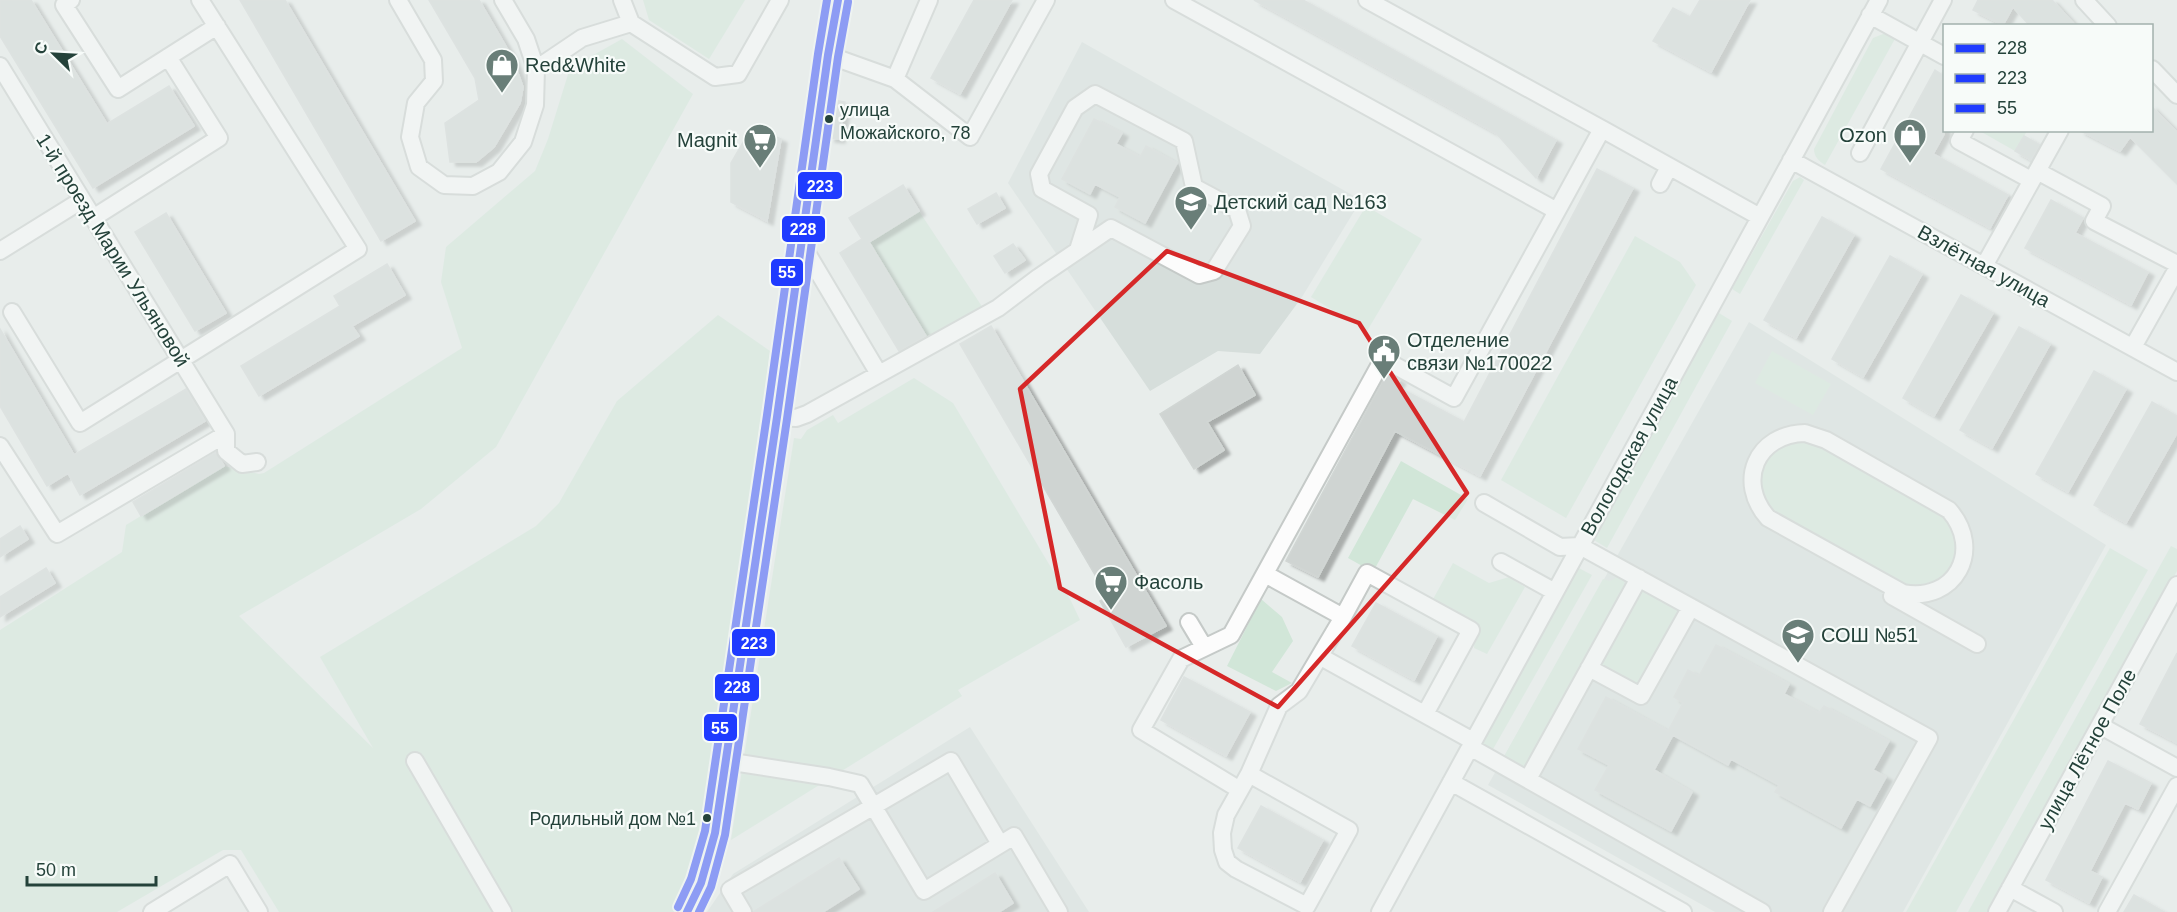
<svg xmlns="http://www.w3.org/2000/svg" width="2177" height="912" viewBox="0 0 2177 912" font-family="Arial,sans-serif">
  <defs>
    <filter id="shadow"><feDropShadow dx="6" dy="4" stdDeviation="1.5" flood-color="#0004"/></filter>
  </defs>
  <rect width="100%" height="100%" fill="#e8edeb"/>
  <path fill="#d6dedb" d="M1082,42L1361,200L1302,297L1260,354L1218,351L1150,391L1008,183Z
    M1749,322L2106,545L1903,912H1715L1488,785Z
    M970,727L1089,912H707L733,874Z"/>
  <path fill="#d1e6d8" d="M643,0H745L709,59L649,20Z
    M1883,34H1890L1896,37L1825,165C1819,161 1814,157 1814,149L1873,38Z
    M622,39L693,94L496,447L421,509L239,616L373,748L320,657L536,526L559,503L617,401L718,315L770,351L712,772L698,855L687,889L675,912H279L241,850H223L117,912H0V630L122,552L126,525L224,466L259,474L264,473L462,348L441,282L446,247L535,171L548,139L570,68Z
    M1978,130L2027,131L2015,151Z
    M1800,177L1804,180L1740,294L1732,289L1793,181Z
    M1366,206L1422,239L1367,331L1311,297Z
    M919,211L983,308L928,340L869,242Z
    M1635,236L1680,262L1696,285L1566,518L1501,480Z
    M1714,310L1732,321L1607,548L1589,537Z
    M1772,351L1831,384L1813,415L1755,383Z
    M914,378L953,403L1071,601L1080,620L958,690L962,696L731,840L794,438L801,439L807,430L833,415L838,423Z
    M1805,441L1825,447L1936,508C1941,512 1946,517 1950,521C1965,542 1954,577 1930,586C1924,588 1917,588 1911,589L1781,522L1762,498L1760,477L1768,458L1785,445Z
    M1401,461L1468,499L1455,520L1413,499L1373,572L1348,558Z
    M2171,546L2177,549V571L1989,912H1968Z
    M2110,548L2148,570L1956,912H1906Z
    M1453,563L1489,583L1509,577L1525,587L1487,654L1474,648L1475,627L1432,601Z
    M1573,565L1592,575L1492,751L1475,741Z
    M1623,574L1626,592L1526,773L1502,760L1603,579L1610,581Z
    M1641,588L1682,610L1639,689L1598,667Z
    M1261,599L1282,617L1293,641L1272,672L1292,683L1276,691L1227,666Z"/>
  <path fill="#cfd4d2" stroke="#d1d6d4" stroke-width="1.5" filter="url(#shadow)" d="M0,0H31L107,124L169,86L194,126L93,188L0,36Z
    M240,0H285L415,221L381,241Z
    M429,0H479L512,57L523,87L520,103L494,147L476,162H450L445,123L479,100L475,78Z
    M974,0H1012L960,94L931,78Z
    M1254,0H1303L1556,140L1536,178L1496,133Z
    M1700,0H1750L1711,72L1653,41L1673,8L1690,17Z
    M1978,0H2052L2076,26H2030L2013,7L2003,25L1973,10Z
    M1935,70L1944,76V134L1933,154L2008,195L1990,228L1881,169Z
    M834,100L845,102L839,139L829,138Z
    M2151,106L2177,132V184L2130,137L2120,151L2079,130H2151Z
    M1094,119L1122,133L1116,144L1140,157L1146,146L1177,163L1145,223L1115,207L1120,197L1095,184L1090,194L1062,179Z
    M752,127L781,139L767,221L731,202V163Z
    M2024,136L2040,145L2031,160L2015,151Z
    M1597,169L1633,188L1480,476L1395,431L1318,577L1286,561L1387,373L1400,380L1396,386L1464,422Z
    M903,185L919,211L869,242L926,336L899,351L840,253L862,239L849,218Z
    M996,193L1005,208L977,224L968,209Z
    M2051,200L2083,218L2075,233L2148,272L2131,305L2025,248Z
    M166,213L226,313L195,331L135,232Z
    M1822,217L1854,235L1796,338L1764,320Z
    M1013,244L1025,260L1005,273L994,256Z
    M1890,256L1922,274L1863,377L1832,359Z
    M387,264L405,295L352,326L359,336L259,396L241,366L340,306L334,296Z
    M1961,295L1993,313L1934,416L1903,398Z
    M991,326L1166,626L1126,647L1100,601L1108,597L960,344Z
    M2019,327L2050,344L1992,448L1960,430Z
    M0,329L74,455L186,389L205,421L80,495L68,473L47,486L0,406Z
    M1238,365L1255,395L1207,422L1224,450L1194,469L1160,414Z
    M2094,371L2126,389L2068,492L2036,474Z
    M2152,402L2177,416V433L2126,523L2094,505Z
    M216,452L224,466L141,516L133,502Z
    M20,526L28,539L0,557V539Z
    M46,568L55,583L0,617V597Z
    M1376,603L1437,636L1414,680L1352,646Z
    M1716,645L1789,684L1784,694L1819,713L1824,706L1889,741L1873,770L1886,777L1870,806L1857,799L1841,828L1775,792L1779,785L1731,759L1728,765L1673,735L1654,770L1692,792L1671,831L1595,790L1609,765L1578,749L1606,697L1668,731L1683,703L1674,697L1688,670L1699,676Z
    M2177,653V743L2140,724Z
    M1184,677L1250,712L1226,756L1161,720Z
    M2108,761L2151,783L2138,809L2125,803L2090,871L2102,877L2089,903L2046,880Z
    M1261,806L1323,840L1300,882L1238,848Z
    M839,858L859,889L823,912H753Z
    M995,873L1013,903L999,912H933Z
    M2134,895L2164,912H2124Z"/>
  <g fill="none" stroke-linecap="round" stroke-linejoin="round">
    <g stroke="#c5cac8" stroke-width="20">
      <path id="minor" d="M71,0L64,5L118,89L217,26
        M398,0L433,60L434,81L416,103L410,137L419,167L444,185L473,186L499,172L523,142L535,105L536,69L526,39L503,0
        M622,0L631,23
        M1174,0L1557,211L1602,129L1760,217
        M1367,0L1602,129
        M2084,0L2108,26
        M1870,15L1944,56
        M828,55L895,79L970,137L1046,0
        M0,66L226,434
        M536,69L582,38L631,23L715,77L738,74L780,0
        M2152,69L2177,95
        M895,79L929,0
        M1965,130L1959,141L2031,180
        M1860,153L1943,0
        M1791,160L2177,372
        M2037,171L2102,206L2094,221L2177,264
        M1660,184L1669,167
        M93,218L219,138L168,57
        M801,243L879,374
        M0,251L82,200
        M1984,266L2060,130
        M12,312L80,423L358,249L200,0
        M2133,347L2177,269
        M777,417L796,418L807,414L998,308L1039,277L1111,228L1199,275L1214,271L1242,226L1237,210L1194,187L1184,141L1095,94L1075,108L1039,174L1042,189L1089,215L1078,250
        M1805,433L1826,440L1949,510C1984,550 1955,603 1903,593L1768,518C1736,482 1756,434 1805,433Z
        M226,434V451L242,464L257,462
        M0,446L57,534L226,434
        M1484,503L1560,547L1580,546L1929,738L1832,912
        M1501,562L1555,592
        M1892,596L1977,644
        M1343,617L1367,573L1471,630L1425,714
        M1189,622L1204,647
        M1321,657L1473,741
        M1589,668L1641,696L1691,607
        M2101,726L2177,768
        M1470,747L1762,912
        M415,761L503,912
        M726,761L829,777L860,784L924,891L1014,836L1059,912
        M1249,774L1349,830L1307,906L1236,869L1227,862L1223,850L1222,833L1226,815L1249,774L1279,706L1299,691L1343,617L1265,574
        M1528,779L1639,578
        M1451,782L1683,912
        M1240,790L1141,730L1181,659L1231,635L1383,359L1454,398L1557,211
        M2010,888L2054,912
        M152,912L230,864L259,912
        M743,912L730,890L951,761L1000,844
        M1380,912L1879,0
        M1997,912L2177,585
        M2107,912L2177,786"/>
    </g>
    <g stroke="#c3ccc9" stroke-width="24">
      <path id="major" d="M687,912L701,883L715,833L777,417L828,55L838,0"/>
    </g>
    <use href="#minor" stroke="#fcfcfc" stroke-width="16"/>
    <use href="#major" stroke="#cfd7d5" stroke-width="21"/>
    <g stroke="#f7fbf9" stroke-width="12">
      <path id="bus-1" d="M687,912L701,883L715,833L777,417L828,55L838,0"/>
    </g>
    <g stroke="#f7fbf9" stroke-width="12">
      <path id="bus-2" d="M699,912L711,887L725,835L787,419L838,57L848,2"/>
    </g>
    <g stroke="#f7fbf9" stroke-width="12">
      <path id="bus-3" d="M678,907L691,879L705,831L767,415L818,54L827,0"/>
    </g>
    <use href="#bus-1" stroke="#1f3bff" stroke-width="8"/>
    <use href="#bus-2" stroke="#1f3bff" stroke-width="8"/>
    <use href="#bus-3" stroke="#1f3bff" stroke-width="8"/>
  </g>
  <path d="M0 0H2177V912H0ZM1167,251L1359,323L1467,493L1278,707L1060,588L1020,389Z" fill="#e8edeb" fill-opacity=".55" fill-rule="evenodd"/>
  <path fill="none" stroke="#d62828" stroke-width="4.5" stroke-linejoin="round" d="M1167,251L1359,323L1467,493L1278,707L1060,588L1020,389Z"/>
  <defs>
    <g id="shop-pin" transform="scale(1.725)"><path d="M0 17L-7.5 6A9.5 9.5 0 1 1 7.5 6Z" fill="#697e78" stroke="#f7fbf9"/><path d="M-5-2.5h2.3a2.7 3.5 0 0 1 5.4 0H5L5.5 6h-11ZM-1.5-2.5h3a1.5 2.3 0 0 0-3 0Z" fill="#fff"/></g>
    <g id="supermarket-pin" transform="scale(1.725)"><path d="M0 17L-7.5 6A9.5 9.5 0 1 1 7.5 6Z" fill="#697e78" stroke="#f7fbf9"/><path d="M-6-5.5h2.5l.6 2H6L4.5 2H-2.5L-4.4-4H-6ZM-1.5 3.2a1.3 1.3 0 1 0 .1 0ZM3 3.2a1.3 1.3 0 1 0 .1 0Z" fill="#fff"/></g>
    <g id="school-pin" transform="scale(1.725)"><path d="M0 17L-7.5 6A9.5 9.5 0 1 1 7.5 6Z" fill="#697e78" stroke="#f7fbf9"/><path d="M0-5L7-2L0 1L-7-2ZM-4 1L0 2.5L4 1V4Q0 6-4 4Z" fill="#fff"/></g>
    <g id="civic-pin" transform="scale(1.725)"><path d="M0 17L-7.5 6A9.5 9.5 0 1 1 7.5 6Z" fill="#697e78" stroke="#f7fbf9"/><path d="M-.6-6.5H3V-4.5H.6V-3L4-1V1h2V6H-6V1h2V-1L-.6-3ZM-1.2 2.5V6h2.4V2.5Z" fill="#fff"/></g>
  </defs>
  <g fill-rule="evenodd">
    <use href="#shop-pin" x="502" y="65"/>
    <use href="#shop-pin" x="1910" y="135"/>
    <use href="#supermarket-pin" x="760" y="140"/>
    <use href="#school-pin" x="1191" y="202"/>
    <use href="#civic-pin" x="1384" y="351"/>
    <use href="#supermarket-pin" x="1111" y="582"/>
    <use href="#school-pin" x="1798" y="635"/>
  </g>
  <g fill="#24423a" stroke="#f7fbf9" stroke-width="2">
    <circle cx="829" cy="119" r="5"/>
    <circle cx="707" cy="818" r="5"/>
  </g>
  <g text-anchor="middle" stroke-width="4.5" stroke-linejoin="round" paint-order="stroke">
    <g font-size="18" fill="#24423a" stroke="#f7fbf9" text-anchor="start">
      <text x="840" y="116">улица<tspan x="840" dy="23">Можайского, 78</tspan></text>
      <text x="696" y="825" text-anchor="end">Родильный дом №1</text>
    </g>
    <g font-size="20" fill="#24423a" stroke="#f7fbf9" text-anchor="start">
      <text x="525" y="72">Red&amp;White</text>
      <text x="1887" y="142" text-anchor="end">Ozon</text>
      <text x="737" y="147" text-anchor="end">Magnit</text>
      <text x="1214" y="209">Детский сад №163</text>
      <text x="1407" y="347">Отделение<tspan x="1407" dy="23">связи №170022</tspan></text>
      <text x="1134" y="589">Фасоль</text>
      <text x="1821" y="642">СОШ №51</text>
    </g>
    <g font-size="20" fill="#24423a" stroke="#f7fbf9">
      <text transform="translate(113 250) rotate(58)" y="7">1-й проезд Марии Ульяновой</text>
      <text transform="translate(1984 266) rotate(29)" y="7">Взлётная улица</text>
      <text transform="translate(1629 456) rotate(-61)" y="7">Вологодская улица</text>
      <text transform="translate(2087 749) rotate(-61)" y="7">улица Лётное Поле</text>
    </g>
  </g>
  <g stroke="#f7fbf9" stroke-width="2">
    <rect x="797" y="171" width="46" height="29" rx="6" fill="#1f3bff"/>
    <rect x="781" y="215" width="45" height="28" rx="6" fill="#1f3bff"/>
    <rect x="770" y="258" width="34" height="29" rx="6" fill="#1f3bff"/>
    <rect x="731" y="628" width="45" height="29" rx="6" fill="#1f3bff"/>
    <rect x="714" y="673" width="46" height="29" rx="6" fill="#1f3bff"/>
    <rect x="703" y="713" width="35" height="29" rx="6" fill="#1f3bff"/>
  </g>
  <g font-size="16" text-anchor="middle" font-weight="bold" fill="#fff">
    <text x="820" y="192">223</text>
    <text x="803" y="235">228</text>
    <text x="787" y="278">55</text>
    <text x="754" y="649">223</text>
    <text x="737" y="693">228</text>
    <text x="720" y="734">55</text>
  </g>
  <rect x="1943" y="24" width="210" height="108" fill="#f7fbf9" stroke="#a3b1ad" stroke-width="1.5"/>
  <rect x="1955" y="44" width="30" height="9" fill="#1f3bff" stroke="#a3b1ad" stroke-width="1.5"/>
  <text x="1997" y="54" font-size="18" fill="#24423a">228</text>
  <rect x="1955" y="74" width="30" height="9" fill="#1f3bff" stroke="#a3b1ad" stroke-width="1.5"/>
  <text x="1997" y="84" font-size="18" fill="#24423a">223</text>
  <rect x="1955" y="104" width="30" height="9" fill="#1f3bff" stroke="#a3b1ad" stroke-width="1.5"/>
  <text x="1997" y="114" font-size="18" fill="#24423a">55</text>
  <g transform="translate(54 54) rotate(294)" stroke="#f7fbf9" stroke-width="4.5" paint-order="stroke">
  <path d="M0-4.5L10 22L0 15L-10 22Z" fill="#24423a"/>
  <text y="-9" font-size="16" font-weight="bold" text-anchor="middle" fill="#24423a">С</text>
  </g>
  <path d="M27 876v9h129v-9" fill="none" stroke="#24423a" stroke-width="3"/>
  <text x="36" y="876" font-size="18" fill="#24423a" stroke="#f7fbf9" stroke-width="4.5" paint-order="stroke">50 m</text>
</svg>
